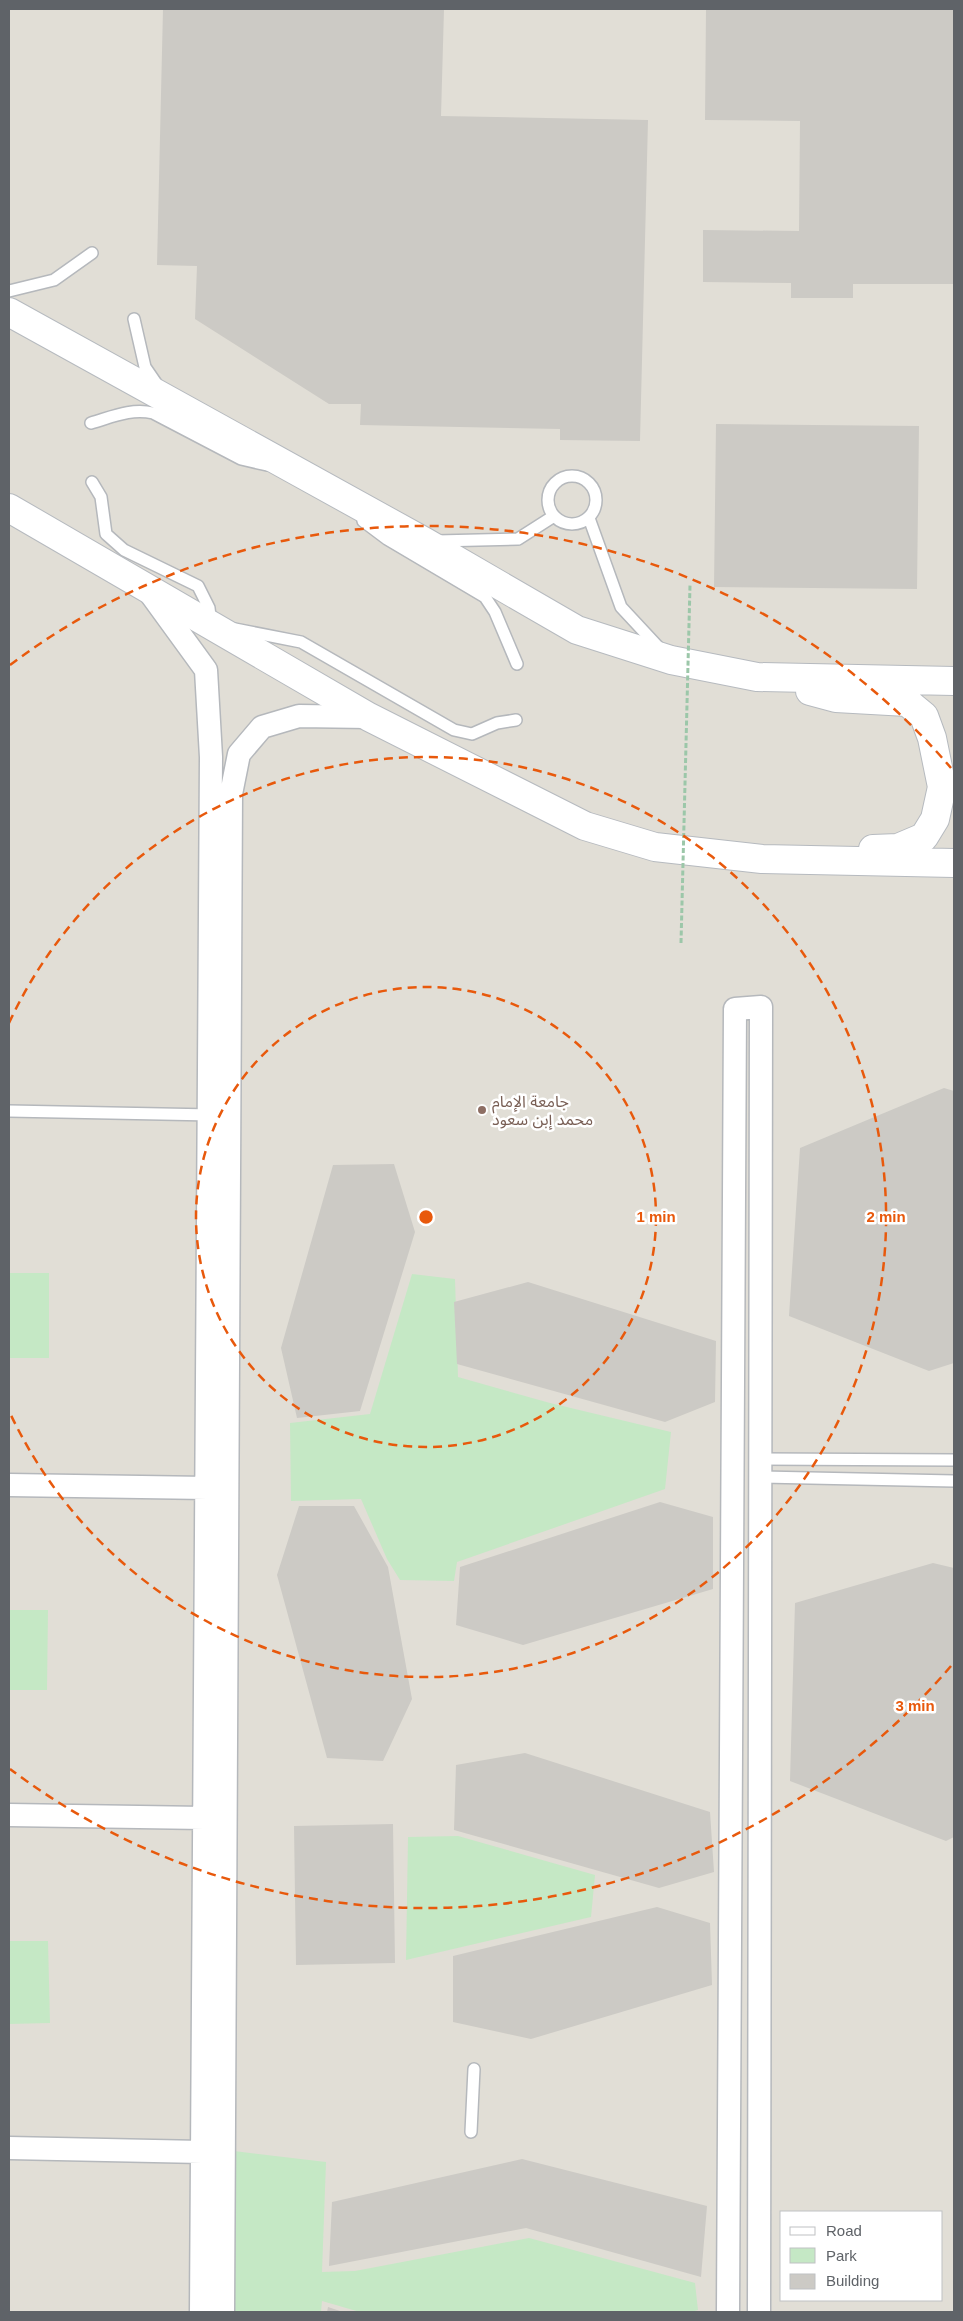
<svg xmlns="http://www.w3.org/2000/svg" width="963" height="2321" viewBox="0 0 963 2321" font-family="Helvetica,'Noto Sans Arabic',sans-serif">
  <rect width="100%" height="100%" fill="#f1efe8"/>
  <path fill="#e1ded6" fill-rule="evenodd" d="M9,9H954V2312H9ZM782,2212H942V2300H782Z"/>
  <path fill="#c5e8c5" d="M9,1273H49V1358H9Z
    M412,1274L455,1279L458,1377L550,1403L671,1432L665,1489L457,1562L454,1581L400,1580L387,1559L361,1499L291,1501L290,1423L370,1414Z
    M9,1610H48L47,1690H9Z
    M458,1836L595,1875L591,1917L406,1960L408,1837Z
    M9,1941H48L50,2023L9,2024Z
    M234,2151L326,2162L322,2272L355,2271L529,2238L695,2283L698,2310L691,2312H360L322,2301L321,2312H234Z"/>
  <path fill="#cccac5" d="M163,9H444L441,116L648,120L640,441L560,440V429L360,425L361,404H329L195,319L197,266L157,265Z
    M706,9H954V284H853V298H791V283L703,282V230L799,231L800,121L705,120Z
    M716,424L919,426L917,589L714,587Z
    M944,1088L954,1091V1363L929,1371L789,1316L800,1148Z
    M394,1164L415,1232L360,1411L297,1418L281,1348L333,1165Z
    M528,1282L716,1341L715,1402L665,1422L457,1364L454,1302Z
    M660,1502L713,1517V1589L523,1645L456,1625L460,1567Z
    M299,1506H354L388,1567L412,1699L383,1761L327,1758L277,1575Z
    M933,1563L954,1568V1837L946,1841L790,1781L795,1603Z
    M525,1753L710,1812L714,1872L659,1888L454,1830L456,1765Z
    M393,1824L395,1963L296,1965L294,1826Z
    M657,1907L710,1923L712,1985L531,2039L453,2022V1956Z
    M522,2159L707,2206L701,2277L526,2228L329,2266L332,2202Z
    M328,2307L343,2312H327Z"/>
  <g fill="none" stroke-linecap="round" stroke-linejoin="round">
    <g stroke="#b5b8bc" stroke-width="14">
      <path id="lane" d="M9,291L54,280L92,253
        M134,319L145,367L158,386
        M91,423C112,417 131,408 153,413L241,459L267,465
        M548 500a24 24 0 1 1 48 0a24 24 0 1 1-48 0Z
        M92,482L101,497L106,534L124,550L198,586L209,608L211,624
        M589,518L621,607L661,650
        M363,521L387,539L485,597L495,612L517,664
        M437,541L518,539L554,516
        M235,629L301,642L454,730L472,734L497,723L516,720
        M9,1111L212,1115
        M760,1459L954,1460
        M760,1477L954,1481
        M471,2132L474,2069"/>
    </g>
    <g stroke="#b5b8bc" stroke-width="25">
      <path id="street" d="M150,593L206,670L211,757L201,2312
        M9,1485L207,1488
        M9,1815L204,1818
        M9,2148L202,2152
        M223,2312L231,794L239,754L262,727L299,716L369,717
        M728,2312L735,1009L761,1007L759,2312"/>
    </g>
    <g stroke="#b6babf" stroke-width="30">
      <path id="secondary" d="M9,312L425,542L577,630L671,660L757,677L954,681
        M9,508L369,717L585,826L655,847L762,859L954,863
        M810,691L836,698L907,702L924,716L932,738L942,787L935,819L924,837L898,848L873,849"/>
    </g>
    <use href="#lane" stroke="#fff" stroke-width="11"/>
    <use href="#street" stroke="#fff" stroke-width="22"/>
    <use href="#secondary" stroke="#fff" stroke-width="28"/>
    <path stroke="#9cc7a9" stroke-width="3" stroke-dasharray="5 2.5" stroke-linecap="butt" d="M681,943L690,585"/>
  </g>
  <g fill="none" stroke="#e8590c" stroke-width="2.5" stroke-dasharray="9 6">
    <circle cx="426" cy="1217" r="230"/>
    <path d="M9 1023A460 460 0 1 1 9 1411"/>
    <path d="M951 1666A691 691 0 0 1 10 1769M10 665A691 691 0 0 1 951 768"/>
  </g>
  <circle fill="#8d6e63" stroke="#fff" stroke-width="2" cx="482" cy="1110" r="5"/>
  <g text-anchor="middle" stroke-width="5" stroke-linejoin="round" paint-order="stroke">
    <g font-size="16" fill="#785e54" stroke="#fff" text-anchor="start">
      <text x="492" y="1107">جامعة الإمام<tspan x="492" dy="18">محمد إبن سعود</tspan></text>
    </g>
  </g>
  <circle cx="426" cy="1217" r="8" fill="#e8590c" stroke="#fff" stroke-width="2.5"/>
  <g font-size="15" text-anchor="middle" font-weight="bold" fill="#e8590c" stroke="#fff" stroke-width="5" stroke-linejoin="round" paint-order="stroke">
    <text x="656" y="1222">1 min</text>
    <text x="886" y="1222">2 min</text>
    <text x="915" y="1711">3 min</text>
  </g>
  <rect width="963" height="2321" fill="none" stroke="#5f6368" stroke-width="20"/>
  <rect x="780" y="2211" width="162" height="90" fill="#ffffff" stroke="#bfc1c3"/>
  <rect x="790" y="2227" width="25" height="8" fill="#ffffff" stroke="#bfc1c3"/>
  <text x="826" y="2236" font-size="15" fill="#5f6368">Road</text>
  <rect x="790" y="2248" width="25" height="15" fill="#c5e8c5" stroke="#bfc1c3"/>
  <text x="826" y="2261" font-size="15" fill="#5f6368">Park</text>
  <rect x="790" y="2274" width="25" height="15" fill="#cccac5" stroke="#bfc1c3"/>
  <text x="826" y="2286" font-size="15" fill="#5f6368">Building</text>
</svg>
